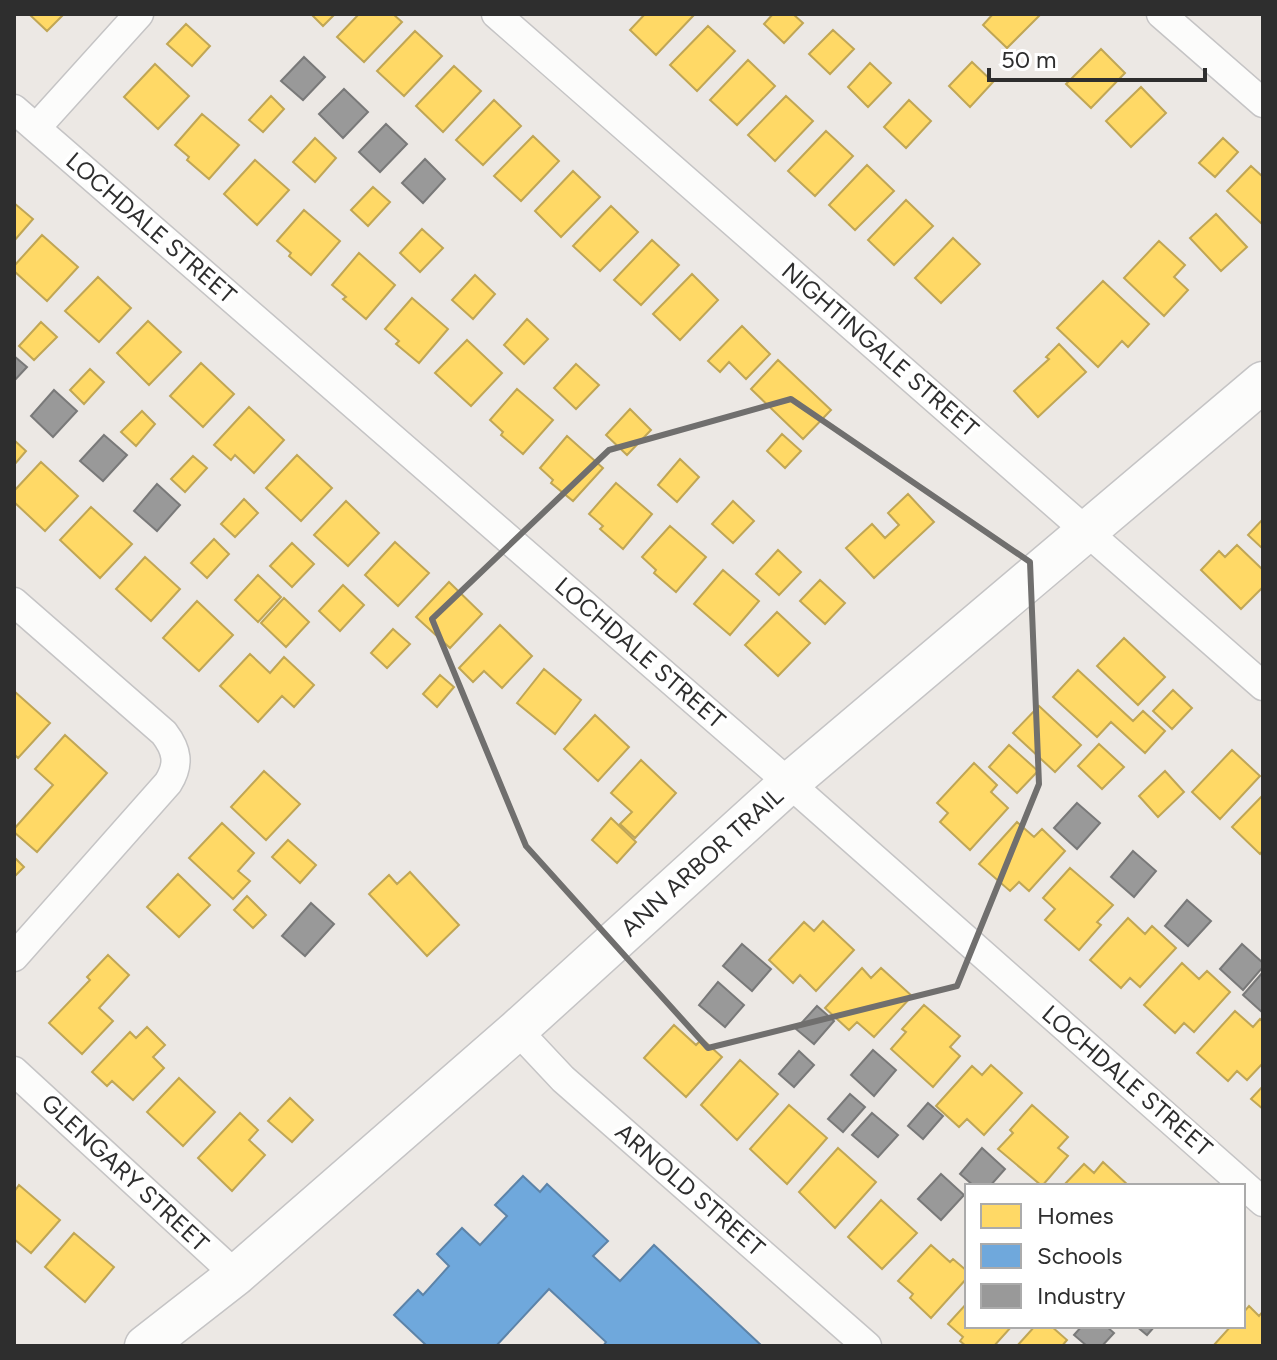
<svg xmlns="http://www.w3.org/2000/svg" width="1277" height="1360" viewBox="0 0 1277 1360" font-family="Figtree,sans-serif">
  <rect width="100%" height="100%" fill="#ece8e4"/>
  <path fill="#ffd966" stroke="#c0a655" stroke-width="2" d="M29,14H64L47,31Z
    M311,14H335L323,26Z
    M359,14H393L402,22L364,62L337,37Z
    M645,14H693L694,15L656,55L630,30Z
    M773,14H793L803,23L784,43L764,24Z
    M993,14H1041L1007,48L983,25Z
    M186,24L210,46L192,66L167,44Z
    M708,26L735,51L697,91L670,65Z
    M833,30L854,49L830,74L809,54Z
    M415,31L442,56L404,96L377,71Z
    M1101,49L1125,73L1091,108L1066,84Z
    M748,60L775,86L737,125L710,100Z
    M972,62L993,82L970,107L949,86Z
    M870,63L891,83L868,107L848,87Z
    M155,64L189,96L158,129L124,97Z
    M454,66L481,91L443,132L416,106Z
    M1141,87L1166,113L1131,147L1106,121Z
    M271,96L284,109L263,132L249,120Z
    M786,96L813,121L775,161L748,135Z
    M494,100L521,126L483,165L456,140Z
    M909,100L931,121L906,148L884,127Z
    M202,114L239,145L209,179L187,160L189,157L175,145Z
    M826,131L853,156L815,196L788,171Z
    M533,136L559,161L521,201L494,176Z
    M315,138L336,158L315,182L293,162Z
    M1223,138L1238,152L1215,177L1199,163Z
    M255,160L289,190L257,225L224,194Z
    M867,165L894,191L855,230L829,205Z
    M1251,166L1263,177V225L1227,191Z
    M573,171L600,197L561,237L535,211Z
    M373,187L390,202L368,226L351,210Z
    M906,200L933,226L894,265L868,240Z
    M14,203L33,219L14,241Z
    M611,206L638,232L600,271L573,246Z
    M304,210L340,241L311,275L289,256L291,253L277,241Z
    M1216,214L1247,247L1221,271L1190,238Z
    M422,229L443,248L420,272L400,253Z
    M42,235L78,267L47,301L14,271V266Z
    M953,238L980,264L941,303L915,278Z
    M652,240L679,265L641,305L614,280Z
    M1159,241L1185,265L1174,277L1188,290L1164,316L1124,278Z
    M359,253L395,285L366,319L343,299L346,297L332,285Z
    M692,274L718,300L680,340L653,314Z
    M475,275L495,294L473,319L452,300Z
    M98,277L131,308L99,342L65,311Z
    M1103,281L1149,324L1128,347L1122,341L1098,367L1057,328Z
    M412,298L448,329L419,363L396,344L399,341L385,329Z
    M527,319L548,339L524,364L504,345Z
    M148,321L181,352L149,385L117,353Z
    M41,322L57,337L34,360L19,346Z
    M742,326L770,354L746,379L729,362L720,372L708,361Z
    M467,340L502,373L471,406L435,373Z
    M1059,344L1086,372L1038,417L1014,391L1049,359L1046,357Z
    M778,360L831,410L803,439L751,389Z
    M201,363L234,394L203,427L170,396Z
    M576,364L599,385L576,409L554,388Z
    M90,369L104,382L84,404L70,390Z
    M517,389L553,420L523,454L501,435L503,432L490,420Z
    M249,407L284,440L254,473L235,455L231,460L214,445Z
    M630,409L651,430L627,455L606,435Z
    M142,411L155,424L136,446L121,432Z
    M782,434L801,451L785,468L767,451Z
    M567,436L603,468L573,501L551,483L553,480L540,468Z
    M14,440L26,451L14,465Z
    M297,455L332,488L301,521L266,488Z
    M193,456L207,468L185,492L171,479Z
    M680,459L699,477L677,502L658,485Z
    M41,462L78,496L45,531L14,502V491Z
    M616,483L652,514L623,549L600,529L603,526L589,514Z
    M908,494L934,522L874,578L846,548L872,524L885,538L899,525L888,513Z
    M244,499L258,513L235,537L221,524Z
    M346,501L379,533L348,566L314,535Z
    M733,501L754,521L733,543L712,524Z
    M91,507L132,544L100,578L60,540Z
    M1263,519V549L1248,535Z
    M670,526L706,557L676,592L654,573L656,570L642,557Z
    M214,539L229,554L207,578L191,563Z
    M395,542L429,573L398,606L365,575Z
    M292,543L314,564L292,587L270,566Z
    M1237,545L1263,570V587L1241,609L1201,570L1219,551L1225,557Z
    M778,550L801,572L779,595L756,574Z
    M145,557L180,589L151,621L116,589Z
    M723,570L759,601L730,635L694,604Z
    M258,575L281,597L258,622L235,600Z
    M820,580L845,603L825,624L800,601Z
    M449,582L482,614L450,648L416,617Z
    M343,585L364,605L340,631L319,611Z
    M284,598L309,622L286,647L261,623Z
    M197,601L233,635L199,671L163,638Z
    M777,612L810,643L778,676L745,645Z
    M500,625L532,656L502,688L484,671L473,682L459,668Z
    M393,629L410,644L387,668L371,653Z
    M1124,638L1165,677L1138,705L1097,666Z
    M250,654L270,673L284,657L314,685L294,707L282,696L258,722L220,686Z
    M544,669L581,700L555,734L517,703Z
    M1078,670L1133,721L1143,711L1165,731L1145,753L1111,722L1097,737L1053,697Z
    M440,675L454,687L437,707L423,694Z
    M1173,690L1192,708L1172,729L1153,711Z
    M14,691L50,723L18,758L14,754Z
    M1039,706L1081,745L1055,772L1013,733Z
    M595,715L629,747L598,781L564,749Z
    M65,735L107,773L37,852L14,832V829L53,785L35,769Z
    M1099,744L1124,767L1102,789L1078,766Z
    M1009,745L1038,771L1017,793L989,767Z
    M1232,750L1260,776L1220,819L1192,792Z
    M641,760L676,793L635,838L620,824L632,812L611,793Z
    M974,763L997,785L991,792L1008,808L970,850L940,822L948,813L937,803Z
    M264,771L300,804L266,840L231,807Z
    M1165,771L1184,792L1158,817L1139,796Z
    M1263,795V850L1260,854L1232,827Z
    M611,818L636,842L617,863L592,840Z
    M1017,822L1034,837L1042,829L1065,851L1029,891L1019,882L1010,891L979,864Z
    M222,823L254,853L238,871L250,881L233,899L189,858Z
    M288,840L316,865L300,883L272,857Z
    M14,857L24,867L14,877Z
    M1070,868L1113,905L1097,922L1101,925L1079,950L1045,920L1055,909L1043,898Z
    M410,872L459,925L427,956L369,894L389,875L397,884Z
    M178,874L210,905L179,937L147,907Z
    M247,896L266,915L253,928L234,910Z
    M1128,918L1145,934L1152,926L1176,948L1140,987L1130,978L1121,988L1090,960Z
    M823,921L854,950L816,991L800,975L793,983L769,960L804,922L814,931Z
    M108,955L129,975L99,1008L113,1021L82,1054L49,1023L90,980L87,977Z
    M1182,963L1199,979L1207,971L1230,992L1194,1032L1184,1023L1175,1033L1144,1005Z
    M862,968L871,978L881,968L912,996L874,1037L857,1022L849,1030L825,1008Z
    M924,1005L960,1036L950,1047L960,1056L933,1087L891,1049L906,1032L902,1029Z
    M1235,1011L1253,1027L1260,1019L1263,1022V1063L1247,1080L1237,1071L1228,1081L1197,1053Z
    M674,1025L696,1045L702,1039L722,1057L686,1097L644,1058Z
    M147,1027L165,1045L153,1057L164,1068L133,1100L112,1081L107,1086L92,1072L130,1032L136,1038Z
    M740,1060L778,1094L737,1140L701,1105Z
    M991,1065L1022,1093L984,1135L967,1119L959,1127L936,1106L972,1066L982,1075Z
    M179,1078L215,1112L183,1146L147,1112Z
    M1263,1086V1109L1251,1099Z
    M290,1098L313,1120L292,1142L268,1121Z
    M789,1105L827,1138L787,1184L750,1149Z
    M1032,1105L1068,1137L1058,1148L1068,1156L1042,1186L998,1149L1013,1133L1010,1130Z
    M240,1113L258,1130L249,1140L265,1155L232,1191L198,1158Z
    M838,1148L876,1182L835,1228L799,1192Z
    M1103,1162L1129,1186H1063L1084,1164L1094,1173Z
    M19,1185L60,1220L31,1253L14,1239V1192Z
    M881,1200L917,1233L882,1269L848,1237Z
    M74,1233L114,1267L85,1302L45,1267Z
    M931,1245L950,1262L953,1259L967,1271V1278L931,1318L910,1298L913,1294L898,1281Z
    M967,1303V1326H1012L994,1346H966L960,1341L963,1337L948,1324Z
    M1249,1306L1259,1316L1263,1311V1346H1213L1231,1326H1243V1313Z
    M1035,1326H1051L1067,1340L1062,1346H1017Z"/>
  <path fill="#6fa8dc" stroke="#5c83a8" stroke-width="2" d="M523,1176L540,1192L547,1184L608,1241L593,1256L620,1281L654,1245L762,1346H603L606,1342L549,1289L496,1346H427L394,1315L418,1290L423,1295L449,1266L437,1254L462,1228L480,1245L507,1216L495,1205Z"/>
  <path fill="#999" stroke="#797979" stroke-width="2" d="M304,57L325,77L303,100L281,81Z
    M344,89L368,112L343,138L319,114Z
    M386,124L407,144L380,172L359,152Z
    M425,159L445,179L423,203L402,183Z
    M14,356L27,367L14,381Z
    M54,390L77,411L53,437L31,416Z
    M104,435L127,455L103,481L80,461Z
    M157,484L180,505L157,531L134,511Z
    M1077,803L1100,823L1077,849L1054,828Z
    M1133,851L1156,871L1134,897L1111,877Z
    M1187,900L1211,921L1188,946L1165,926Z
    M311,903L334,924L305,956L282,936Z
    M742,944L771,969L752,991L723,966Z
    M1242,944L1263,963V967L1243,990L1220,969Z
    M1263,972V1013L1243,995Z
    M718,982L744,1005L725,1027L699,1005Z
    M817,1006L834,1021L814,1044L796,1029Z
    M873,1050L896,1070L874,1096L851,1075Z
    M799,1051L814,1065L794,1087L779,1074Z
    M850,1094L865,1107L843,1132L828,1119Z
    M928,1103L943,1116L923,1139L908,1126Z
    M872,1113L898,1135L878,1157L852,1135Z
    M982,1148L1005,1169L990,1186H974L960,1174Z
    M941,1174L964,1195L941,1220L918,1199Z
    M1082,1326H1106L1114,1333L1102,1346H1087L1074,1335Z
    M1136,1326H1155L1147,1335Z"/>
  <g fill="none" stroke-linecap="round" stroke-linejoin="round">
    <g stroke="#c5c4c5" stroke-width="31">
      <path id="street" d="M496,14L1263,686
        M1161,14L1263,103
        M14,109L789,783L1263,1202
        M36,128L139,14
        M14,602L164,733C177,750 180,764 168,783L14,957
        M517,1030L563,1079L867,1346
        M14,1071L236,1275"/>
    </g>
    <g stroke="#c5c4c5" stroke-width="43">
      <path id="secondary" d="M145,1346L236,1275L517,1030L789,783L1263,382"/>
    </g>
    <use href="#street" stroke="#fcfcfb" stroke-width="28"/>
    <use href="#secondary" stroke="#fcfcfb" stroke-width="40"/>
  </g>
  <path fill="none" stroke="#706f6e" stroke-width="6" stroke-linejoin="round" d="M791,399L1030,562L1039,784L957,986L708,1048L526,846L432,619L609,450Z"/>
  <g text-anchor="middle" stroke-width="8" stroke-linejoin="round" paint-order="stroke">
    <g font-size="24" fill="#2e2e2e" stroke="#fff">
      <text transform="translate(151 228) rotate(41)" y="8">LOCHDALE STREET</text>
      <text transform="translate(880 350) rotate(41)" y="8">NIGHTINGALE STREET</text>
      <text transform="translate(640 653) rotate(41)" y="8">LOCHDALE STREET</text>
      <text transform="translate(702 862) rotate(-42)" y="8">ANN ARBOR TRAIL</text>
      <text transform="translate(1127 1081) rotate(41)" y="8">LOCHDALE STREET</text>
      <text transform="translate(125 1173) rotate(43)" y="8">GLENGARY STREET</text>
      <text transform="translate(690 1190) rotate(41)" y="8">ARNOLD STREET</text>
    </g>
  </g>
  <rect width="1277" height="1360" fill="none" stroke="#2e2e2e" stroke-width="32"/>
  <rect x="965" y="1184" width="280" height="144" fill="#ffffff" stroke="#ababab" stroke-width="2"/>
  <rect x="981" y="1204" width="40" height="24" fill="#ffd966" stroke="#ababab" stroke-width="2"/>
  <text x="1037" y="1224" font-size="24" fill="#2e2e2e">Homes</text>
  <rect x="981" y="1244" width="40" height="24" fill="#6fa8dc" stroke="#ababab" stroke-width="2"/>
  <text x="1037" y="1264" font-size="24" fill="#2e2e2e">Schools</text>
  <rect x="981" y="1284" width="40" height="24" fill="#999999" stroke="#ababab" stroke-width="2"/>
  <text x="1037" y="1304" font-size="24" fill="#2e2e2e">Industry</text>
  <path d="M989 68v12h216v-12" fill="none" stroke="#2e2e2e" stroke-width="4"/>
  <text x="1001" y="68" font-size="24" fill="#2e2e2e" stroke="#ffffff" stroke-width="6" paint-order="stroke">50 m</text>
</svg>
